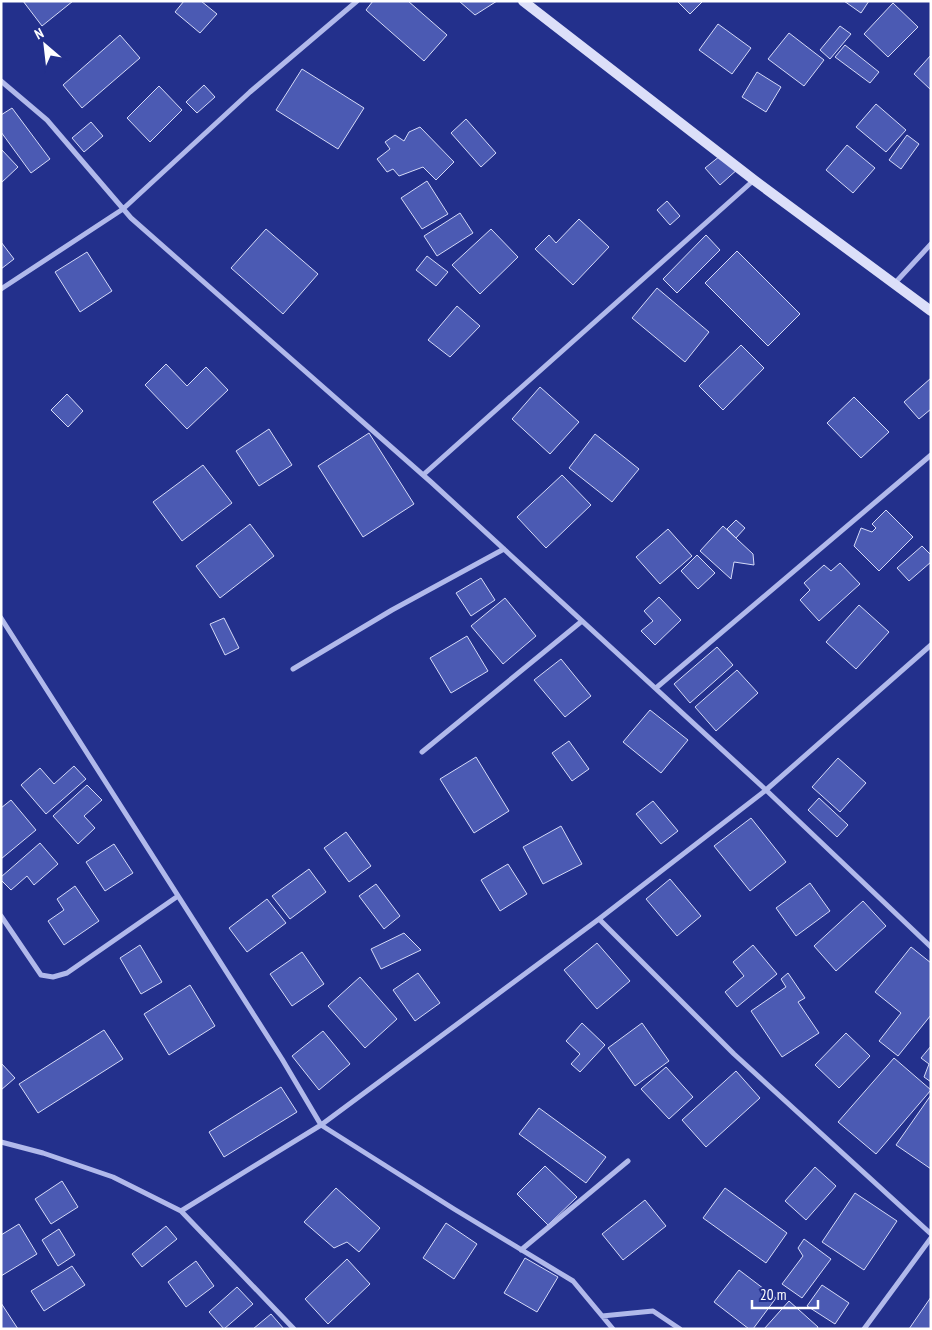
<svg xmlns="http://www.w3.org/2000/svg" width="932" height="1330" viewBox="0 0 932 1330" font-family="'PT Sans Narrow',sans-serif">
  <rect width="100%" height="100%" fill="#23308c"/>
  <path fill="#4b5ab3" stroke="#d5daf8" d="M23,1H73L42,26Z
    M184,1H201L217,14L200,33L175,12Z
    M373,1H408L447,35L424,61L366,10Z
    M459,1H497L475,15Z
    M677,1H703L690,14Z
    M844,1H869L861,13Z
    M893,3L918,27L888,57L864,34Z
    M718,24L751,48L732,74L699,50Z
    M840,26L851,34L830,59L820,50Z
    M789,33L824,60L804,86L768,59Z
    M120,35L140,58L82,108L63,85Z
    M845,45L879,72L870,83L835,57Z
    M931,55V90L914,74Z
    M302,69L364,108L338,149L276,110Z
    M757,72L781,87L766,112L742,97Z
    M204,85L215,97L197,113L186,102Z
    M159,86L182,110L150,142L127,118Z
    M876,104L906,130L886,152L856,127Z
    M12,108L50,159L31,173L1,132V115Z
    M466,119L496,153L481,167L451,133Z
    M91,122L103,136L84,152L72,138Z
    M420,127L454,162L436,180L423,167L399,176L393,169L387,172L377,159L390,149L385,142L395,135L404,141L409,132Z
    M907,135L919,144L901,169L889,160Z
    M847,145L875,168L853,193L826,170Z
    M1,149L18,167L1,183Z
    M725,152L739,168L720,185L705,168Z
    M427,181L448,214L422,229L401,198Z
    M667,201L680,216L670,225L657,210Z
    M460,213L473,233L437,256L424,236Z
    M579,219L609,247L573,285L535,249L549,235L556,243Z
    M266,229L318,274L283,314L231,268Z
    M491,229L518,257L480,294L452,265Z
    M706,235L720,250L677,293L663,279Z
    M1,242L14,259L1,269Z
    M737,251L800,314L768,346L705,283Z
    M87,252L112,291L80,312L55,272Z
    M427,256L448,272L436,286L416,270Z
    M657,288L709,332L685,362L632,318Z
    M457,306L480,326L450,357L428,340Z
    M741,345L764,368L723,410L699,386Z
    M166,364L187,386L206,367L228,390L187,429L145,385Z
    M931,378V409L919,419L904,402Z
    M540,387L579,422L550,454L512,419Z
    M67,394L83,411L68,427L51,410Z
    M854,397L889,432L861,458L827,423Z
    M269,429L292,465L259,486L236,451Z
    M369,433L414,504L363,537L318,466Z
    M595,434L639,469L612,502L569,468Z
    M203,465L232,503L182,541L153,502Z
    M562,475L591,505L546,548L517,517Z
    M886,510L913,537L879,571L854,546L861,528L872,532L876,528L872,524Z
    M736,520L745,528L736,538L727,529Z
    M250,524L274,556L220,598L196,566Z
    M723,526L753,554L754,565L734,562L731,579L700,551Z
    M668,529L692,556L660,584L636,557Z
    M922,546L931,555V562L909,581L897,568Z
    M697,555L715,573L698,589L681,571Z
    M840,563L860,584L819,621L800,600L810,590L804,583L824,565L831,571Z
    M481,578L495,600L471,616L456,593Z
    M659,597L681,620L655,645L641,631L653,621L644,611Z
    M505,598L536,636L503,664L471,626Z
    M859,605L889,632L856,669L826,642Z
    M224,618L239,648L225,655L210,624Z
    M467,636L488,671L451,693L430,658Z
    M717,647L733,665L690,703L674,684Z
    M561,659L591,696L565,717L534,680Z
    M737,670L758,693L716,731L695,707Z
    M650,710L688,740L661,773L623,742Z
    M569,741L589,769L572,781L552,753Z
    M476,757L509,811L474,833L440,779Z
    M838,758L866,783L840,812L812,787Z
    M74,766L86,779L46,814L21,785L40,768L54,784Z
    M87,785L102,800L84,816L95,828L78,844L53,816Z
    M819,798L848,825L837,837L808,810Z
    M11,800L36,830L1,859V808Z
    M653,801L678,831L661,844L636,814Z
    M751,818L786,862L750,891L714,846Z
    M561,826L582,864L543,884L523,847Z
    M346,832L371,866L349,882L324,848Z
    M40,843L58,864L34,885L27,876L11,890L1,880V877Z
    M114,844L133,873L105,891L86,862Z
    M508,864L527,894L500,911L481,880Z
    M309,869L326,892L290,919L272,896Z
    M670,879L701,916L677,936L646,899Z
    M810,883L830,911L796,936L776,908Z
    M376,884L400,916L384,929L359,896Z
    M75,886L99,921L64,945L48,921L64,910L57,899Z
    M267,899L286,923L247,952L229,928Z
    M863,901L886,926L836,971L814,946Z
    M404,933L421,950L381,969L371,949Z
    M597,943L630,981L597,1009L564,970Z
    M140,945L162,982L141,994L120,958Z
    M753,945L777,974L737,1007L725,992L744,976L733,962Z
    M911,947L931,963V1015L898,1056L879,1041L901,1013L875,992Z
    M302,952L324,984L292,1006L270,974Z
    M418,973L440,1003L415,1021L393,990Z
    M788,973L805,998L798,1002L819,1033L782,1057L751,1011L786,987L781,979Z
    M360,977L397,1019L365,1048L328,1006Z
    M190,985L215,1026L169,1055L144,1014Z
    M582,1023L605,1045L580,1072L571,1064L580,1054L566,1041Z
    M642,1023L669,1061L635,1086L608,1048Z
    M104,1030L123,1059L38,1113L19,1084Z
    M323,1031L350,1064L319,1090L292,1056Z
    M846,1033L870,1056L839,1088L815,1065Z
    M931,1046V1082L924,1077L929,1064L921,1058Z
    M894,1058L931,1090L876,1154L838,1122Z
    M1,1063L15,1078L1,1090Z
    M666,1067L693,1097L669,1119L641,1089Z
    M736,1071L760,1098L706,1147L682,1120Z
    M281,1087L297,1112L224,1157L209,1132Z
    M931,1095V1169L896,1145Z
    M539,1108L606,1157L586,1183L519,1134Z
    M545,1166L577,1197L548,1225L517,1194Z
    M815,1167L836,1186L806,1220L785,1201Z
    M62,1181L78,1207L51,1224L35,1199Z
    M336,1188L380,1228L359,1252L347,1242L334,1248L304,1222Z
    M725,1188L787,1233L766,1263L703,1218Z
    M855,1193L897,1221L864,1270L822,1242Z
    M645,1200L666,1226L623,1260L602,1234Z
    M446,1223L477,1244L454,1279L423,1258Z
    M19,1224L37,1254L1,1276V1235Z
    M166,1226L177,1239L142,1267L132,1254Z
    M59,1229L75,1255L58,1266L42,1240Z
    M804,1239L831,1259L802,1298L782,1284L803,1256L798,1248Z
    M525,1258L558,1277L537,1312L504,1293Z
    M347,1259L370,1284L328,1324L305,1299Z
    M196,1261L214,1286L186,1307L168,1282Z
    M72,1266L85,1285L44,1311L31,1291Z
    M739,1270L776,1298L753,1329H749L714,1302Z
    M822,1285L849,1303L835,1324L807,1306Z
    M237,1287L253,1304L224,1329L209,1312Z
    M931,1297V1329H909Z
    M789,1301L818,1327L817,1329H764Z
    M1,1303L18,1329H1Z
    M271,1314L284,1329H253Z"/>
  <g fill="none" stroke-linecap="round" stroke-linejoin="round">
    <path stroke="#b1b9eb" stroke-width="5" d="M1,81L47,120L131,218L431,482L766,790L931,947
      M895,283L931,244
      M1,289L123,209L250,92L357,1
      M423,475L754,180
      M1,618L282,1059L321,1125L454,1209L573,1281L613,1329
      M293,669L392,610L504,549
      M656,688L931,455
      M422,752L582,621
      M1,916L41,975L53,977L67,973L178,896
      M599,919L734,1054L931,1234
      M1,1142L43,1153L113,1177L181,1211L294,1329
      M181,1211L321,1125L599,919L766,790L931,645
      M521,1250L628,1161
      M602,1316L653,1311L680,1329
      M864,1329L931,1238"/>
    <path stroke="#dcdff9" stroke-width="10" d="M523,1L754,180L931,311"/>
  </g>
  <rect width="932" height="1330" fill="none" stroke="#ffffff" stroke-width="5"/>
  <g transform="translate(45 45) rotate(332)" stroke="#23308c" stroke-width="4" paint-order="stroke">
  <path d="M0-4L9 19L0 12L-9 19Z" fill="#ffffff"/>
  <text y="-8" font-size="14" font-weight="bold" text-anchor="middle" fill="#ffffff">N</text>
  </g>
  <path d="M752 1300v8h66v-8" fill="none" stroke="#ffffff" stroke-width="2.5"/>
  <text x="760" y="1300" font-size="15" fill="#ffffff" stroke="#23308c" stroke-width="4" paint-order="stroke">20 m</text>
</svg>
